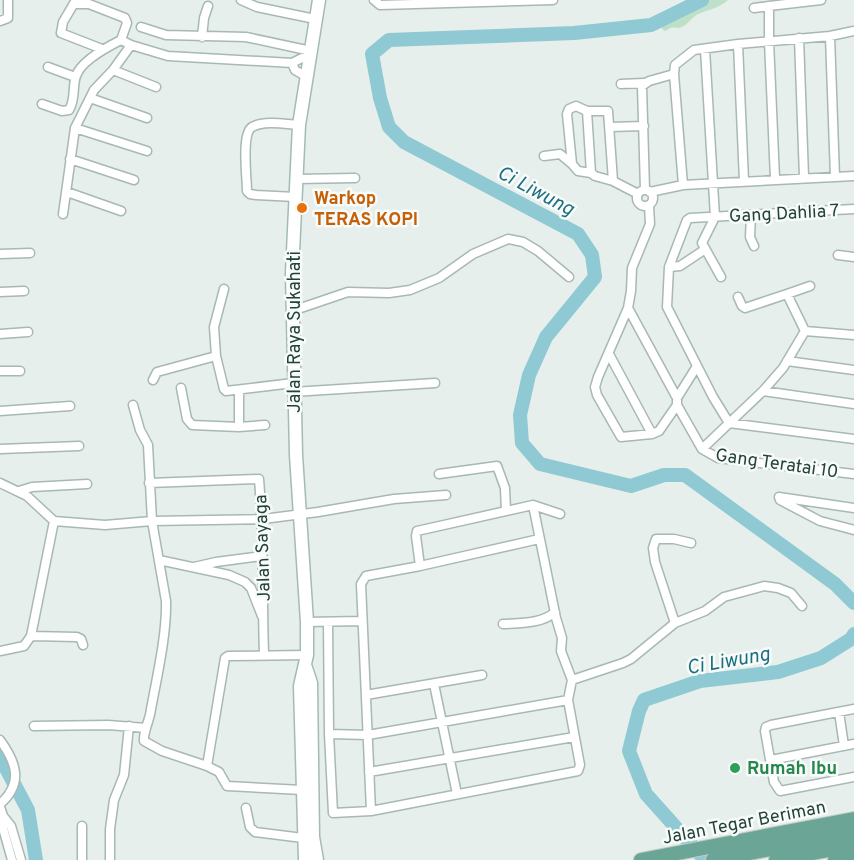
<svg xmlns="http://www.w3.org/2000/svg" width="854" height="860" viewBox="0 0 854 860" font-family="Overpass,sans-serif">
  <rect width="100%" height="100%" fill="#e6efeb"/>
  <path fill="#bfe0c8" d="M694,0H728C721,7 708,10 698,14C692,17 686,27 679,28C672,28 672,26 666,31L663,30L653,16L675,10Z"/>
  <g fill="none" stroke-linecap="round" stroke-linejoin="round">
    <path stroke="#8ec9d4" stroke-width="14" d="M702,0L651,25L574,33L389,40L372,54L380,98L389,127L404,142L578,234L592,255L595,277L546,337L529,375L520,415L522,443L540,464L631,486L664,475H685L835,584L854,603
      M0,757L28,810L36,860
      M705,860L646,794L629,751L639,711L644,700L700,681L778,672L821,658L851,639L854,634"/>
    <g stroke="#a8b8b2" stroke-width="11">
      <path id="minor" d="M76,0L63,22L61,33L102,49
        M241,0L257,7L315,19
        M374,0L380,5L553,0
        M75,4H89L125,18L127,23L121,40
        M754,8L769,6
        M0,21L8,18V0
        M141,27L166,35L246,37L311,51
        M830,36L835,177
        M202,37L204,18L208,6
        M799,38L804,177
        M738,44L744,181
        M705,49L715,217
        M48,67L75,77
        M113,70L156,87
        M307,77L295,70L292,63L302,58L310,59
        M621,84L644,83
        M90,98L147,118
        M42,104L62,111L69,110C76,99 72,87 76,76C81,61 107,47 121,40L131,45L168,56L292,63
        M587,111L591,173L595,176L613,181
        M610,127L644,126
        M75,128L147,151
        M544,156L560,154L572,164
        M70,159L134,180
        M591,173L578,171L572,164L567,114L569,109L576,106L587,111H608L613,181L638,194
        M296,179L355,178
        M775,179L769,41V6L821,0
        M683,185L674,74L675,65L694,50L738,44L830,36L854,31
        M637 198a8 8 0 1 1 16 0a8 8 0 1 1-16 0Z
        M645,190L642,86L649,81L674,74
        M67,192L121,211
        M650,192L683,185L854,176
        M295,197L256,195L250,194L247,191C247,178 241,134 252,127C264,120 285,124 299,125
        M649,206L650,224L632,268L631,291L628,308L598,377L595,387L597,395L621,437L652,434L659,431L677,405V398L697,366
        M63,214L75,128L94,90L113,70L131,45
        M751,215L750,237L754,246
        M715,217L702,243L721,277
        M0,254L30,253
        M838,255L854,257
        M669,267L680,266L704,250
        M224,289L214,327L216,356L224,389L226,391L293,383
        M0,292L24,291
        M738,297L742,306L745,308L787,294
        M628,308L677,398
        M292,311L348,292L389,293L410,290L439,278L473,254L508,239L523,242L538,251L569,277
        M805,331L787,294L810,286
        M0,334L28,332
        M609,354L652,434
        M787,361L854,370
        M0,371H20
        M153,380L157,372L216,356
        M181,388L187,419L192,425L239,427
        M239,391V427L265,425
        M763,391L854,404
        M293,392L435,383
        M133,405L140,430L148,445L152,521L166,601C167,633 157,677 151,709C150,720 143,731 144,741L162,751L207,766L219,772L227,786L302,790
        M677,405L702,449L718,458L854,474
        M0,411L70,406
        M729,423L713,397L667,307L669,267L687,220L690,218L854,209
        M729,423L854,439
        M0,449L79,446
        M702,449L763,391L783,368L805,331L854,335
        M439,474L497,466L505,488L506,511
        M0,483L27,496L54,521L105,525L152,521L263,519L318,512L394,499L446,495
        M149,483L259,479C264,537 262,596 264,654
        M19,491L32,487L87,484
        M533,505L560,514
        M854,508L779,497L780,500L820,521L854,530
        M159,560L229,575L245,582L251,588L262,616
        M194,567L216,562L262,556
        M307,622L362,621
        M328,622L329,734L333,813L371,811L578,771L580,765L568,700L572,680L561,651L562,638L556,618L533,505L417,531L416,536L420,566
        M675,623L655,562L653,548L656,539H674L691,543
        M503,624C519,623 542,624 555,612
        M31,636L77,637L81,639L83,645
        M0,651L24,646L31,636L54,521
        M572,680L623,663L631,659L675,623L705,611L724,597L764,586L778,588L791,593L802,606
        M434,684L457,794
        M366,695L482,675
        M854,709L771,725L766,727L765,731L774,782L780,791L854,777
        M839,712L844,746
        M34,726L108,725L146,728
        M329,734L368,735L568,700
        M0,740C16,762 24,783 0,804
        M771,760L854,744
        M207,766L225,658L228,656L307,655
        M369,772L574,737
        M0,807L3,816V828L12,860
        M246,808L250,827L255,832L303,838
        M371,811L361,584L366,576L420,566L539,539
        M3,816L11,826L21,860
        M82,826V860
        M110,860V829L114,800L124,775L129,726"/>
    </g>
    <g stroke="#a4bbb3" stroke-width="15">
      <path id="secondary" d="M305,665L311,683L313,837L317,860
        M305,860L300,686L307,655V622L296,455L292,273L299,125L319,0"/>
    </g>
    <g stroke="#c2cac8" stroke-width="16">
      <path id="primary" d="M641,860L854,819
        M713,860L854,833
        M776,860L854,845
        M835,860L854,856"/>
    </g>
    <use href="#minor" stroke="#fff" stroke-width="8"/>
    <use href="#secondary" stroke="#fff" stroke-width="12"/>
    <use href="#primary" stroke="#6aa596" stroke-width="14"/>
  </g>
  <circle fill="#e8710a" stroke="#f7fbf9" stroke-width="2" cx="302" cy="208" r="6"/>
  <circle fill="#2e9e5b" stroke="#f7fbf9" stroke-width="2" cx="735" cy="768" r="6"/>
  <g text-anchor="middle" stroke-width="5" stroke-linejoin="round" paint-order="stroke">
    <g font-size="18" font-weight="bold" fill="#c56008" stroke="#f7fbf9" text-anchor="start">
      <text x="314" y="204">Warkop<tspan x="314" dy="21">TERAS KOPI</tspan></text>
    </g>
    <g font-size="18" fill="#24423a" stroke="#f7fbf9">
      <text transform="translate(784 213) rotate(-3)" y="6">Gang Dahlia 7</text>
      <text transform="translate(294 332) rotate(-90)" y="6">Jalan Raya Sukahati</text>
      <text transform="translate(777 463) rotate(8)" y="6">Gang Teratai 10</text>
      <text transform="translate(262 548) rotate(-92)" y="6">Jalan Sayaga</text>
      <text transform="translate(744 822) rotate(-11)" y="6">Jalan Tegar Beriman</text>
    </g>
    <g font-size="18" font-weight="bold" fill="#27864d" stroke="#f7fbf9" text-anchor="start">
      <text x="747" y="774">Rumah Ibu</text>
    </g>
    <g font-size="20" font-style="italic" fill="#1c6f80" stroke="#f7fbf9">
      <text transform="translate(536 190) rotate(28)" y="7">Ci Liwung</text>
      <text transform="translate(728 660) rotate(-10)" y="7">Ci Liwung</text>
    </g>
  </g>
</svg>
